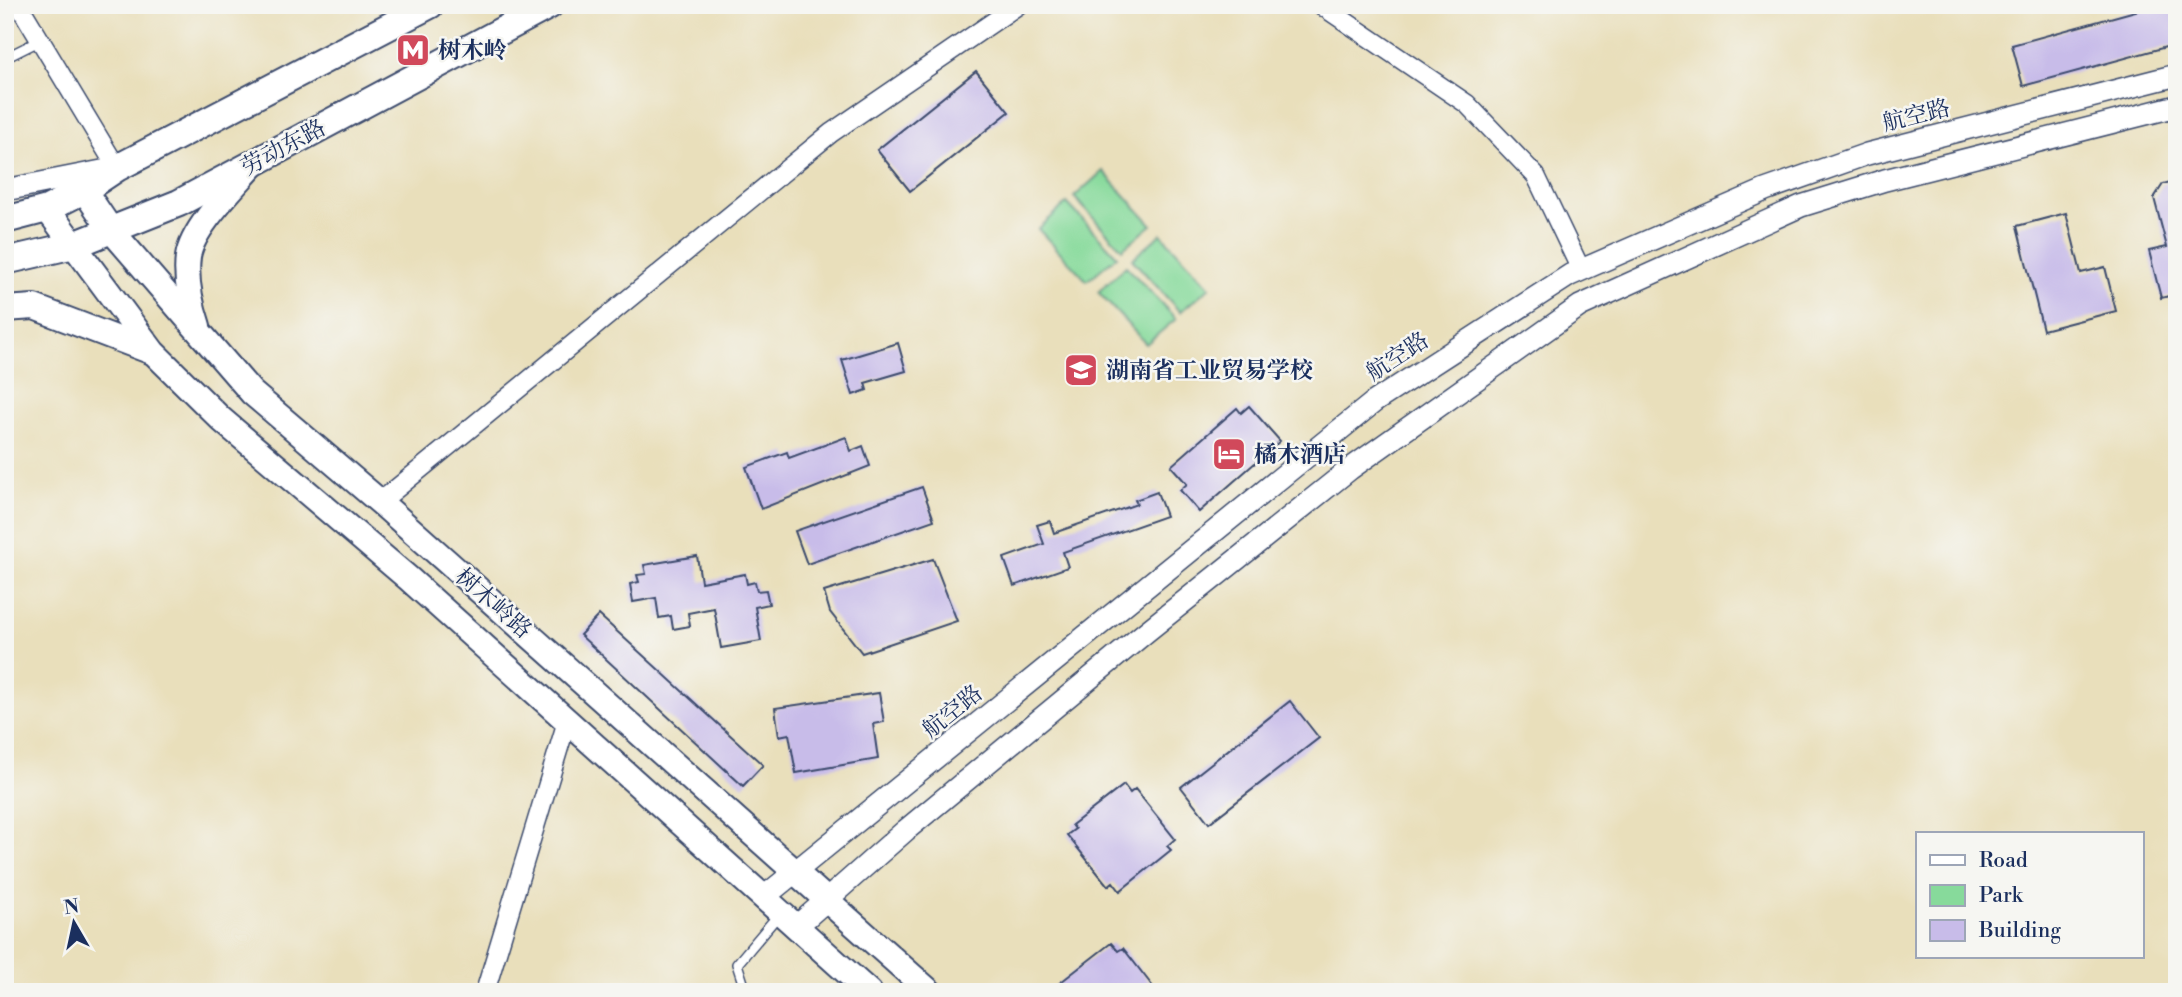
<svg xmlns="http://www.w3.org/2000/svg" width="2182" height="997" viewBox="0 0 2182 997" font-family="'Libre Bodoni','Noto Serif SC',serif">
  <rect width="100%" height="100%" fill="#f6f6f2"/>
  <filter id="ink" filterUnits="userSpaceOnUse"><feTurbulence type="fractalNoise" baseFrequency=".0143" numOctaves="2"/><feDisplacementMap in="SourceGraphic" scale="14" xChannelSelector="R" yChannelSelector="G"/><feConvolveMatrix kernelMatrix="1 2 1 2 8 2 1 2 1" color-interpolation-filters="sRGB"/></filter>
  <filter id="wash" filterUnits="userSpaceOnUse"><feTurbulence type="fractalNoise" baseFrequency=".00686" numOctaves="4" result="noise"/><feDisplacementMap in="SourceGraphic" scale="28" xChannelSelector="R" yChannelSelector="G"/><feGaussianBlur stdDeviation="1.57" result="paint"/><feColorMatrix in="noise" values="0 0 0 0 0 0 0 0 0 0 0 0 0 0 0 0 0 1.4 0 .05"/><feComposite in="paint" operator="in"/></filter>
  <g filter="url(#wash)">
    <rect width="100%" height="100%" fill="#e9dfbb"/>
    <path fill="#87da9b" stroke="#51847c" stroke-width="2" d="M1103,171L1152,225L1122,249L1074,197Z
      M1067,203L1117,256L1087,281L1038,229Z
      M1161,234L1210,287L1180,312L1132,259Z
      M1126,266L1176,319L1146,344L1098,292Z"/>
    <g id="blocks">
      <path fill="#c8bce9" d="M2157,5H2177V44L2023,86L2012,45Z
        M976,71L1009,112L910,191L877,150Z
        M2177,180V294L2161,298L2149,251L2167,247L2154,198L2163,184Z
        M2066,213L2081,273L2105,267L2116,311L2043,330L2017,226Z
        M898,343L906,371L865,383L867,390L853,395L842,360Z
        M1249,406L1280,441L1199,512L1180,490L1187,484L1171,466L1237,408L1241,413Z
        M846,437L851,451L863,446L870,466L761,509L746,467L787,452L789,458Z
        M922,487L934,520L807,564L795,531Z
        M1157,492L1166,516L1063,552L1068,567L1014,586L1004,558L1044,544L1037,525L1050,521L1054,533L1137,504L1135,500Z
        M697,556L701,582L745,574L747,584L755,582L757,591L766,590L769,604L755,607L761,641L721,648L714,608L688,613L690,626L673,629L671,616L659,618L656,598L633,602L630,584L639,582L637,575L646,574L644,565Z
        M933,559L957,621L862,653L830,612L824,592Z
        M599,615L763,765L743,786L580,635Z
        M879,693L884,722L873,724L878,759L796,773L789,734L779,736L775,708Z
        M1290,701L1319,738L1209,823L1181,787Z
        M1124,785L1130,793L1135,789L1175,839L1167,846L1171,850L1120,891L1113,882L1108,886L1067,835L1075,829L1072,825Z
        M1111,943L1118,951L1123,948L1157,992H1048Z"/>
    </g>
  </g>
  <g filter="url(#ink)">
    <use href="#blocks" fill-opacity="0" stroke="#3a496c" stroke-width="2"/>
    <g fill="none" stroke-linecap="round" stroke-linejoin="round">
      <g stroke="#3a496c" stroke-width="12">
        <path id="service" d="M5,58L39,41
          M746,992L737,964L780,913"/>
      </g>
      <g stroke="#3a496c" stroke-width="21">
        <path id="minor" d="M19,5L117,168
          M1321,5L1467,104L1536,176L1581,270
          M380,502L831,133L1018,5
          M485,992L567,721"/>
      </g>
      <g stroke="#3a496c" stroke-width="24">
        <path id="tertiary" d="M5,190L112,169
          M764,897L1374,402L1570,275L1765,190L1867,154L2177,75
          M797,926L906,830L1146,632L1350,469L1580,306L1801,206L1885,180L2177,106"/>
      </g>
      <g stroke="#3a496c" stroke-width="28">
        <path id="secondary" d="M84,190L111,230L252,393L380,502L930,992
          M47,209L153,352L222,420L408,578L869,992
          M5,309L34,307L152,352
          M198,326C191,305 185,280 188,257C192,228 234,187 253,165"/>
      </g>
      <g stroke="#3a496c" stroke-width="30">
        <path id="primary" d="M5,220L47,209L84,190L117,168L430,5
          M5,261L74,245L179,203L550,5"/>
      </g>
      <use href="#service" stroke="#fff" stroke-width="9"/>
      <use href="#minor" stroke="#fff" stroke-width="18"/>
      <use href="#tertiary" stroke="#fff" stroke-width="21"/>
      <use href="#secondary" stroke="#fff" stroke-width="24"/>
      <use href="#primary" stroke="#fff" stroke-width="26"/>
    </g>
  </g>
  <defs>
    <g id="metro-square" transform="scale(1.75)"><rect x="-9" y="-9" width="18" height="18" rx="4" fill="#d1495b" stroke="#f6f6f2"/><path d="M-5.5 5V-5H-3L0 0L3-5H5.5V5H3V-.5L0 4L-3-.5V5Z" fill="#fff"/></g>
    <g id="school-square" transform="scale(1.75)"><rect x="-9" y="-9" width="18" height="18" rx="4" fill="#d1495b" stroke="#f6f6f2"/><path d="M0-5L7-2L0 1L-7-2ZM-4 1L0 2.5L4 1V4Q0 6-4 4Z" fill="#fff"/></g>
    <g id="hotel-square" transform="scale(1.75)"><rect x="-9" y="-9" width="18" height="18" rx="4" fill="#d1495b" stroke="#f6f6f2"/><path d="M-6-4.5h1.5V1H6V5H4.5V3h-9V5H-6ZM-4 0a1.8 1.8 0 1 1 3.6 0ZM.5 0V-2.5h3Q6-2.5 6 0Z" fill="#fff"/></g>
  </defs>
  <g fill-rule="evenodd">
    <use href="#metro-square" x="413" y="50"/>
    <use href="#school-square" x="1081" y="370"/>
    <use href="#hotel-square" x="1229" y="454"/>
  </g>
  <g text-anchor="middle" stroke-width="5" stroke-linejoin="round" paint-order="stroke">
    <g font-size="23" font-weight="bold" fill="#1b2f5e" stroke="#f6f6f2" text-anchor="start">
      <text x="438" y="58">树木岭</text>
      <text x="1106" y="378">湖南省工业贸易学校</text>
      <text x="1254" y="462">橘木酒店</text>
    </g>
    <g font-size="23" fill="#1b2f5e" stroke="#f6f6f2">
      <text transform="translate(1916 115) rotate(-14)" y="8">航空路</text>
      <text transform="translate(283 147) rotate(-28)" y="8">劳动东路</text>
      <text transform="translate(1397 356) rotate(-33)" y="8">航空路</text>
      <text transform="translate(494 603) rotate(41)" y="8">树木岭路</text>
      <text transform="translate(952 711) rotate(-39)" y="8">航空路</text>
    </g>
  </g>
  <rect width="2182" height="997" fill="none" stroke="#f6f6f2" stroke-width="28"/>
  <rect x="1916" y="832" width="228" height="126" fill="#f6f6f2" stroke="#9ea6b7" stroke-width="2"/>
  <rect x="1930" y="855" width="35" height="10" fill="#ffffff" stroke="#9ea6b7" stroke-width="2"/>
  <text x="1979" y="867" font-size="21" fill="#1b2f5e">Road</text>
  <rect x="1930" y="885" width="35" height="21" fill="#87da9b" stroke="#9ea6b7" stroke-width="2"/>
  <text x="1979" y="902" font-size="21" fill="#1b2f5e">Park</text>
  <rect x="1930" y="920" width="35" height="21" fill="#c8bce9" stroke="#9ea6b7" stroke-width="2"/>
  <text x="1979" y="937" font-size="21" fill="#1b2f5e">Building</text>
  <g transform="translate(74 923) rotate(351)" stroke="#f6f6f2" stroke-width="5" paint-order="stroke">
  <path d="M0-5L12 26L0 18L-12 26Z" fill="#1b2f5e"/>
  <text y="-10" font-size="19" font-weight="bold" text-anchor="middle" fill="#1b2f5e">N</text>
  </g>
</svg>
